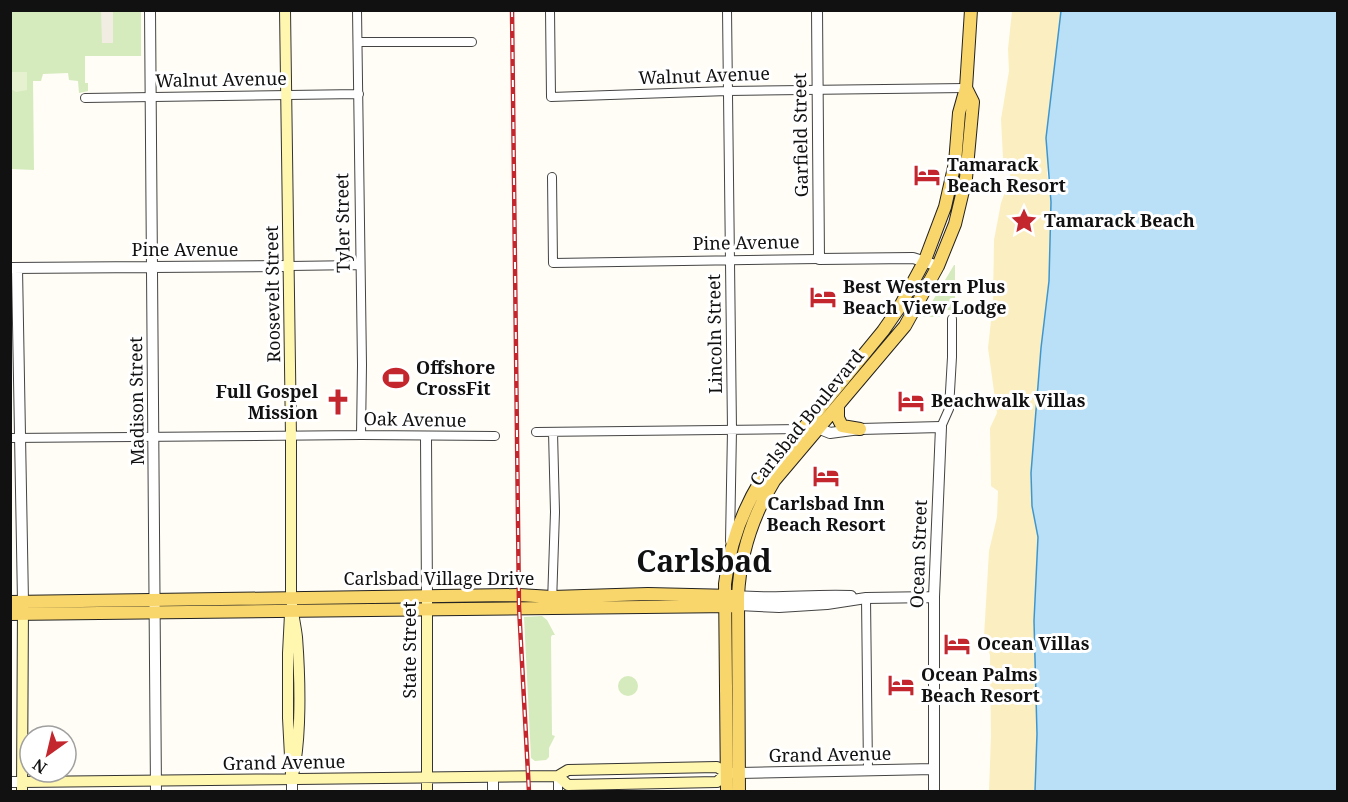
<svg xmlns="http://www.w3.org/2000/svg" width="1348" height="802" viewBox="0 0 1348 802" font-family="'Noto Serif',serif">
  <rect width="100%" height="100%" fill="#fffdf5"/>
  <path fill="#d5ebbd" d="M11,11H141V56H85V83H88V91L79,93L78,81L69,80L68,73L43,74L41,81H33L34,170L11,169Z
    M954,265H955V310H940V317H923Z
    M542,616L547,620L555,635H552L551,637L552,735L555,736L549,748V757L546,760L535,761L531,758L524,617Z
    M618 686a10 10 0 1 1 20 0a10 10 0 1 1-20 0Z"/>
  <path fill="#fbeec1" d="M1012,11H1061L1047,173L1051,202L1049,281L1041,348L1031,473L1032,506L1038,537L1037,734L1035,791H989L991,736L990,655L984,637L989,551L997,517L998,491L991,486L990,428L997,413L988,348L993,303L994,240L1001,203L1010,178L1011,160L1003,158L1001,119L1009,71L1008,49Z"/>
  <path fill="#e6f2cf" d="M10,72H27V90L16,92L11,89Z"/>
  <path fill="#f1ede2" d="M101,11H113V43H102Z"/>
  <path fill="#b9e0f7" stroke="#3f96cf" stroke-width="1.5" d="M1061,11H1337V791H1035L1037,734L1034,621L1038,537L1032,506L1031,473L1041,348L1049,281L1051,202L1046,138Z"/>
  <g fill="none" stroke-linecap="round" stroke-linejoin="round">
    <g stroke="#444" stroke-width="10">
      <path id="minor" d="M357,10L362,365L361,435
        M550,10L551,97L728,91L966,88
        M727,10L732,430L730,541
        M358,42H472
        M85,98L359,94
        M552,177L553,263L819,259
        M289,266L360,265
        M941,427L949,409L952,357V319
        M536,432L802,429
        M10,438L361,435L495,436
        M866,598L868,770
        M552,603L555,512L553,432
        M558,776V792"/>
    </g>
    <g stroke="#444" stroke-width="12">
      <path id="tertiary" d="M150,10L156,792
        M817,10L819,259L913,258L932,264
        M11,268L289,266
        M17,268L23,602
        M820,429L830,433L860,429L941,427L934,597V792
        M426,437L427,597
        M738,596C776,600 813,594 851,596
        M738,605L779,607L827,604L866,598L934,597
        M739,773L934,769
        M493,777V792
        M292,779V792
        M10,782H22"/>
    </g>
    <g stroke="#333" stroke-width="12">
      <path id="secondary" d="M285,10L291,437V591C291,607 295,621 297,637C300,677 302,741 292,779
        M427,597V792
        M290,614L288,653V718L291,775
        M558,776L568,785L717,782L727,773
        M22,782L558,776L568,770L717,767L727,773H732
        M22,792L23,606"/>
    </g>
    <g stroke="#222" stroke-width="14">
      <path id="primary" d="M838,407V418L842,426L860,429
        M10,602L519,595L552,597L648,594L734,596
        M10,614L734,606
        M727,792L725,584C729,546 741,513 761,480L883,331L899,308L925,260L945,207L955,163L959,113L966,88L971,10
        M739,792L738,596C740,555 752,517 774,481L905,326L938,266L955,224L966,178L973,102L966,88"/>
    </g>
    <use href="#minor" stroke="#fff" stroke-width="8"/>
    <use href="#tertiary" stroke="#fff" stroke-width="10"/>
    <use href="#secondary" stroke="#fff6b0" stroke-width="10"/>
    <use href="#primary" stroke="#f9d66b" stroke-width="12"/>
    <g stroke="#c4262e" stroke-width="4.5">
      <path id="rail" d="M512,10L519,607L529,792"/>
    </g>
    <use href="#rail" stroke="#fff" stroke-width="2" stroke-dasharray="7" stroke-linecap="butt"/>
  </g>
  <defs>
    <g id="hotel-bare" transform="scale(2.07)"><path d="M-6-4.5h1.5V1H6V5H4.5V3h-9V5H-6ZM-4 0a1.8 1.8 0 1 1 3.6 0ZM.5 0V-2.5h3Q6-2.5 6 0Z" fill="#c4262e" stroke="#fff" stroke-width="2.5" paint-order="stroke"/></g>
    <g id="sight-bare" transform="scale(2.07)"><path d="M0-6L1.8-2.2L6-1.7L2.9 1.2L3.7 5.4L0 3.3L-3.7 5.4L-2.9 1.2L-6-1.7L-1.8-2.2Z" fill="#c4262e" stroke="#fff" stroke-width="2.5" paint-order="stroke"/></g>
    <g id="stadium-bare" transform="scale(2.07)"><path d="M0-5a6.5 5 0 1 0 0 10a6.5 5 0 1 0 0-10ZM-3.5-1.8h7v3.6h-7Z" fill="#c4262e" stroke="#fff" stroke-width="2.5" paint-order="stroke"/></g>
    <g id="church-bare" transform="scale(2.07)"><path d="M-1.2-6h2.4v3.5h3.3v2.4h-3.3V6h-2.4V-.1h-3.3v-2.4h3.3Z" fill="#c4262e" stroke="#fff" stroke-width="2.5" paint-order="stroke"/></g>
  </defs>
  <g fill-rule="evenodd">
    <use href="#hotel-bare" x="927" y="175"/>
    <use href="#sight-bare" x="1024" y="221"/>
    <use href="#hotel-bare" x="823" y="297"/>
    <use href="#stadium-bare" x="396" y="378"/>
    <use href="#hotel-bare" x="911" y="401"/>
    <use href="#church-bare" x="338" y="402"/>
    <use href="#hotel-bare" x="826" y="476"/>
    <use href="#hotel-bare" x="957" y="644"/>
    <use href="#hotel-bare" x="901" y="685"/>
  </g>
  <g text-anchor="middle" stroke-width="6" stroke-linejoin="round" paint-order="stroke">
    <g font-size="18" fill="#111" stroke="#fff">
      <text transform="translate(704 76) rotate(-2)" y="6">Walnut Avenue</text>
      <text transform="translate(221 80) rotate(-1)" y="6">Walnut Avenue</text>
      <text transform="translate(801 135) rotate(-91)" y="6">Garfield Street</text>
      <text transform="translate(343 223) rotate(-91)" y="6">Tyler Street</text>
      <text transform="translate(746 243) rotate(-1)" y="6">Pine Avenue</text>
      <text x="185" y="256">Pine Avenue</text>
      <text transform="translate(273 294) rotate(-91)" y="6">Roosevelt Street</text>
      <text transform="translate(715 334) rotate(-91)" y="6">Lincoln Street</text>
      <text transform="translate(137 401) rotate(-91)" y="6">Madison Street</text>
      <text transform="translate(807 418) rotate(-51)" y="6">Carlsbad Boulevard</text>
      <text transform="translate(415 420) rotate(1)" y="6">Oak Avenue</text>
      <text transform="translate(919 554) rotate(-88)" y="6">Ocean Street</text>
      <text x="439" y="585">Carlsbad Village Drive</text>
      <text transform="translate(410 650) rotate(-90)" y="6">State Street</text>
      <text transform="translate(830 755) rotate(-1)" y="6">Grand Avenue</text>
      <text transform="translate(284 763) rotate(-1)" y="6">Grand Avenue</text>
    </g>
    <g font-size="18" font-weight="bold" fill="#111" stroke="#fff" text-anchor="start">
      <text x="947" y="171">Tamarack<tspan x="947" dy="21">Beach Resort</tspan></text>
      <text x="1044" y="227">Tamarack Beach</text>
      <text x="843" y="293">Best Western Plus<tspan x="843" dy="21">Beach View Lodge</tspan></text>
      <text x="416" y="374">Offshore<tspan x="416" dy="21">CrossFit</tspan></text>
      <text x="318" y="398" text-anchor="end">Full Gospel<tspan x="318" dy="21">Mission</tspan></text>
      <text x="931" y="407">Beachwalk Villas</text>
      <text x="826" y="510" text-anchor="middle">Carlsbad Inn<tspan x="826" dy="21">Beach Resort</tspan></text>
      <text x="977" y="650">Ocean Villas</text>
      <text x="921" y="681">Ocean Palms<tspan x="921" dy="21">Beach Resort</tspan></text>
    </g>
    <g font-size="30" font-weight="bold" fill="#111" stroke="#fff">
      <text x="704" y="572">Carlsbad</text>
    </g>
  </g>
  <rect width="1348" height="802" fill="none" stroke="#111111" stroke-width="24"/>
  <g transform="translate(48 754) rotate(214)"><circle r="28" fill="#ffffff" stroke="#a0a0a0" stroke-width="1.5"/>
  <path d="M0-4.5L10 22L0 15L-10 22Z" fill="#c4262e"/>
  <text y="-9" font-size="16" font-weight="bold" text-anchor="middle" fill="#111111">N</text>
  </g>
</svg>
